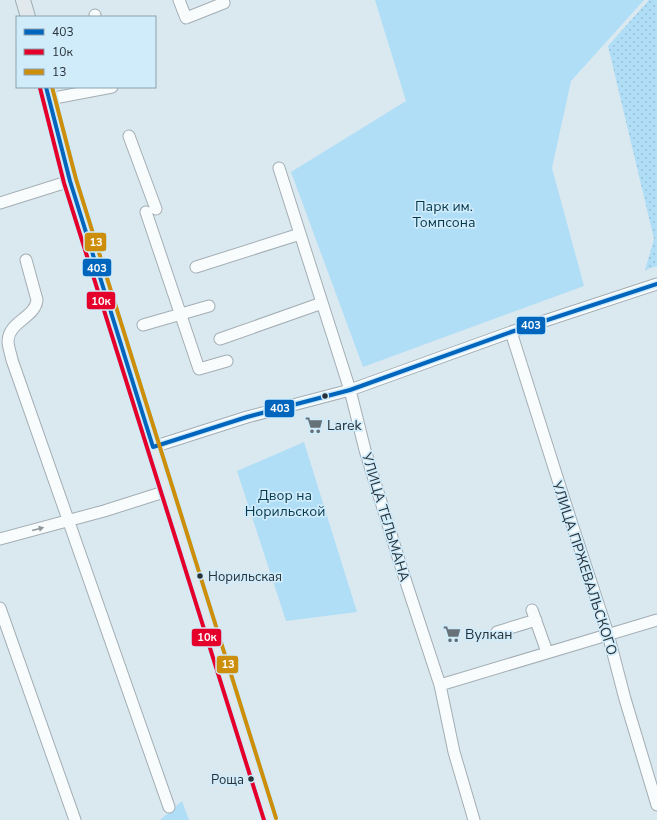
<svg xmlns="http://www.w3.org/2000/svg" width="657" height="820" viewBox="0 0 657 820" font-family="'Nunito Sans',sans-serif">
  <defs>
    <pattern id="grass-dots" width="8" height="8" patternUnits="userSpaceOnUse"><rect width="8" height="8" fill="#b0def6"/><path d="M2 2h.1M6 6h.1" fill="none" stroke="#97bfd4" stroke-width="1.8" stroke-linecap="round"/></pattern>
  </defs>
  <rect width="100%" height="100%" fill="#dae8f0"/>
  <path fill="url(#grass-dots)" d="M649,0H657V266L645,270L654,239L608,46Z"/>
  <path fill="#b0def6" d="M375,0H644L571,81L552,168L584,286L363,367L291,172L406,101Z
    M304,442L357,612L286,621L237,471Z
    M182,801L189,820H160Z"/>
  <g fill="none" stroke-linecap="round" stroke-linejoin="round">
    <g stroke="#a3aeb4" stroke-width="13">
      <path id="minor" d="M179,0L186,18L224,3
        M95,15V17
        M49,99L112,87
        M129,136L156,209
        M279,168L350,390L365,450L403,573L440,685L454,752L474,820
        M0,203L70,181
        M146,212L199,369L227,361
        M26,260L37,300C35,318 9,321 8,341C8,347 11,354 12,360L169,807
        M196,267L300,234
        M143,325L209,306
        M511,332L570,518L608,634L625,699L657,805
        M220,339L322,303
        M153,447L247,417L350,390L511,332L657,284
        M0,539L104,511L167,491
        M0,608L75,820
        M532,610L547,652
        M497,632L536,620
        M440,685L657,620"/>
    </g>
    <g stroke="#9bacb5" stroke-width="16">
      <path id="major" d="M23,0L28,17
        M46,87L70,181L270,820"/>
    </g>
    <use href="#minor" stroke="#f9fcfd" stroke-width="11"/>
    <use href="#major" stroke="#e1e9ed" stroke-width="14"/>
    <g stroke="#d0ebfa" stroke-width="7">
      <path id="bus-1" d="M46,87L70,181L153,447
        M153,447L247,417L350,390L511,332L657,284"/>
    </g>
    <g stroke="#d0ebfa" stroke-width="7">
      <path id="bus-2" d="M40,88L64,183L264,820"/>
    </g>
    <g stroke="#d0ebfa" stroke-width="7">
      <path id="bus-3" d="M52,87L76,179L276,818"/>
    </g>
    <use href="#bus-1" stroke="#0065bd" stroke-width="4"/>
    <use href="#bus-2" stroke="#e4002b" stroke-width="4"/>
    <use href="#bus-3" stroke="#cd8f0b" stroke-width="4"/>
  </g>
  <defs><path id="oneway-solid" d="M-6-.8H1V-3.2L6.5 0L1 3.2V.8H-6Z"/></defs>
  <use fill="#90979a" href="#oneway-solid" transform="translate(38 529) rotate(-15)"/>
  <defs>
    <g id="supermarket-bare" transform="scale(1.38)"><path d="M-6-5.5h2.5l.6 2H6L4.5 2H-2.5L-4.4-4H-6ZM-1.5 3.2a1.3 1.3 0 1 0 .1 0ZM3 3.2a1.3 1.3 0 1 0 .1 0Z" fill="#667278" stroke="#d0ebfa" stroke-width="2.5" paint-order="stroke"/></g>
  </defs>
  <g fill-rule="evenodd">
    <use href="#supermarket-bare" x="314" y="425"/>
    <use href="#supermarket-bare" x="452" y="634"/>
  </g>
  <g fill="#273238" stroke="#d0ebfa" stroke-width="1.5">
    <circle cx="325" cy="396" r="3.5"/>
    <circle cx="200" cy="576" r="3.5"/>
    <circle cx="251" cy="779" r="3.5"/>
  </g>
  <g text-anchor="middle" stroke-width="3.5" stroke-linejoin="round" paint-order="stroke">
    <g font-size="13" fill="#273238" stroke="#d0ebfa" text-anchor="start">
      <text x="208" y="581">Норильская</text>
      <text x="244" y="784" text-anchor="end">Роща</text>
    </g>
    <g font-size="14" fill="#043a4e" stroke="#d0ebfa">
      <text x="444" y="211">Парк им.<tspan x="444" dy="16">Томпсона</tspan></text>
      <text x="285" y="500">Двор на<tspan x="285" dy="16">Норильской</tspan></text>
    </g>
    <g font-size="14" fill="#273238" stroke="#d0ebfa" text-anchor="start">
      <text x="327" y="430">Larek</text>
      <text x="465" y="639">Вулкан</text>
    </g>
    <g font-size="14" fill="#273238" stroke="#d0ebfa">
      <text transform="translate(386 517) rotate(73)" y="5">УЛИЦА ТЕЛЬМАНА</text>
      <text transform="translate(585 568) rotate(72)" y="5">УЛИЦА ПРЖЕВАЛЬСКОГО</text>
    </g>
  </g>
  <g stroke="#d0ebfa" stroke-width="1.5">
    <rect x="84" y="232" width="23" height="20" rx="4" fill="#cd8f0b"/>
    <rect x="82" y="258" width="30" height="19" rx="4" fill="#0065bd"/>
    <rect x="86" y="291" width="30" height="19" rx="4" fill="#e4002b"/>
    <rect x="516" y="316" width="30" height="19" rx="4" fill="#0065bd"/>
    <rect x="264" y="399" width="31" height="19" rx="4" fill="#0065bd"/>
    <rect x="191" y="628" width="31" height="19" rx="4" fill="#e4002b"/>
    <rect x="216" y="655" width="23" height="19" rx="4" fill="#cd8f0b"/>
  </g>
  <g font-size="11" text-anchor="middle" font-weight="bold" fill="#fff">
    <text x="96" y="246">13</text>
    <text x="97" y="272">403</text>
    <text x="101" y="305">10к</text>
    <text x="531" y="329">403</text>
    <text x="280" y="412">403</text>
    <text x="207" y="641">10к</text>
    <text x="228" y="668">13</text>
  </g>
  <rect x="16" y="16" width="140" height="72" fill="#d0ebfa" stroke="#8ca1ac"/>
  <rect x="24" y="29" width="20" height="6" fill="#0065bd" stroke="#8ca1ac"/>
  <text x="52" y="36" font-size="12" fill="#273238">403</text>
  <rect x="24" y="49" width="20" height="6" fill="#e4002b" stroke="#8ca1ac"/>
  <text x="52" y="56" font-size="12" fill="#273238">10к</text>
  <rect x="24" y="69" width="20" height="6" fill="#cd8f0b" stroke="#8ca1ac"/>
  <text x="52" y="76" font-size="12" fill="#273238">13</text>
</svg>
